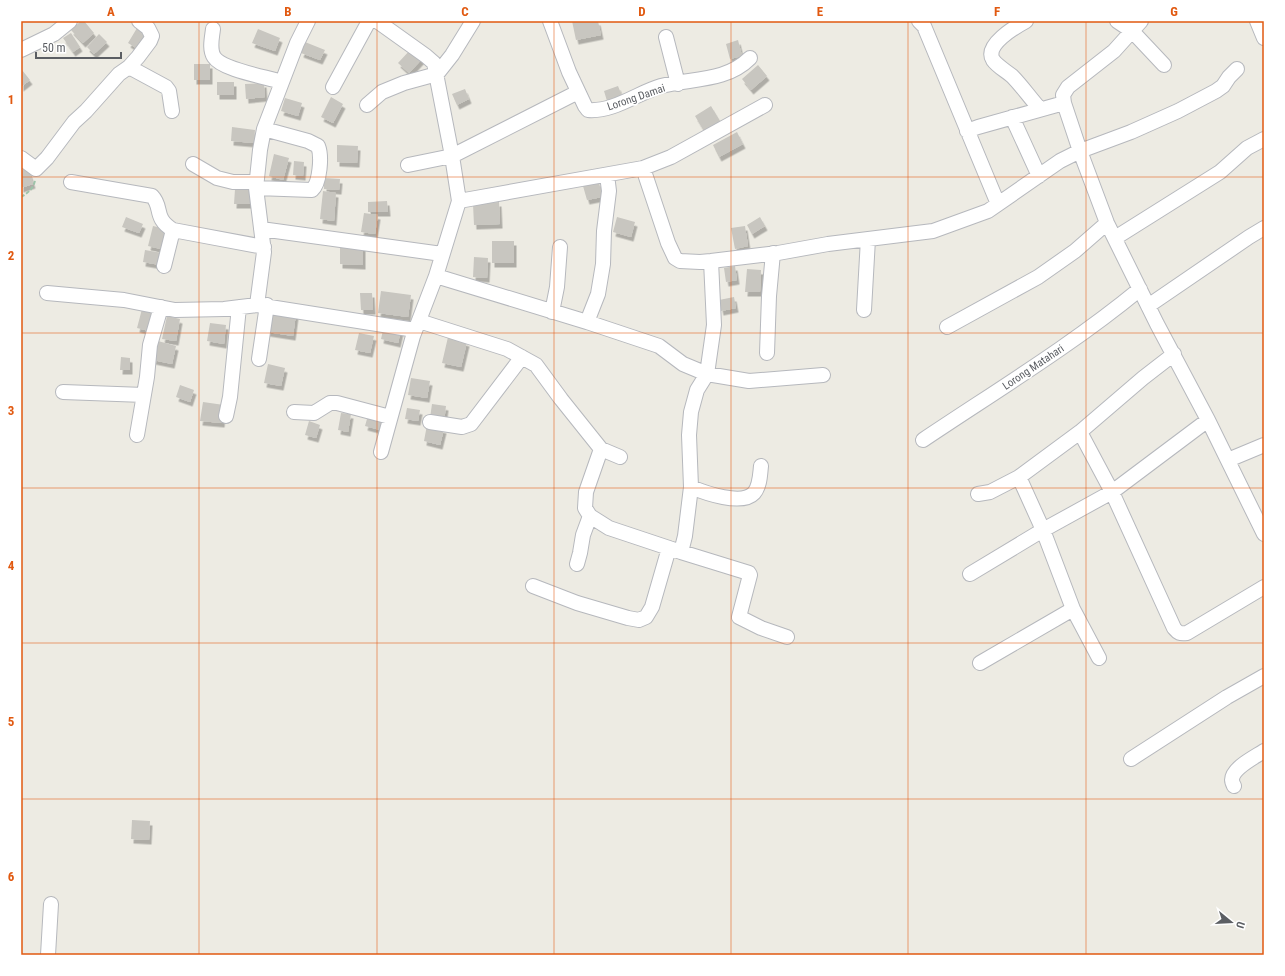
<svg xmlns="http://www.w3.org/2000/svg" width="1285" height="976" viewBox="0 0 1285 976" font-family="'Roboto Condensed',sans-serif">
  <defs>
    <filter id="shadow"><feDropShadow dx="2.5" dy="4.5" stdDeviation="0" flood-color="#0004"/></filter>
  </defs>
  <rect width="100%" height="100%" fill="#edebe3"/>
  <path fill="#c8c6c0" filter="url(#shadow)" d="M81,21H84L94,33L83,43L71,30Z
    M572,21H598L601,35L576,40Z
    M137,28L150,37L141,51L128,43Z
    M258,29L280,38L275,51L252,43Z
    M71,33L80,47L73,52L63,38Z
    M99,34L107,42L94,54L87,47Z
    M738,40L742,56L730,59L726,44Z
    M305,42L325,50L320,60L301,53Z
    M411,49L422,59L409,73L398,63Z
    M194,64H210V80H194Z
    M758,65L767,76L751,90L742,79Z
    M22,70L30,80L21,87V71Z
    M217,82H234V95H217Z
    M264,83L265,97L246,99L245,84Z
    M618,86L622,96L607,101L604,91Z
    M465,89L469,99L457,105L452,94Z
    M331,97L343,104L333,123L321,117Z
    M285,98L302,103L298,116L281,111Z
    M711,106L720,121L704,131L695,116Z
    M232,127L255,130L254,143L231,141Z
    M737,132L743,144L719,157L713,145Z
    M337,145L358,146L357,163L337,162Z
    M274,154L289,158L283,180L269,176Z
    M294,161L304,162L303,176L293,175Z
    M28,168L33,184L21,188V170Z
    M324,178L340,179L339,190L324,189Z
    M599,182L602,197L587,200L583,186Z
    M235,189L252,190V204H234Z
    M323,191L336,193L334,221L320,219Z
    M387,201L388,212H368V202Z
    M499,202L500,224L474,225L473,204Z
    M364,213L378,215L375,234L361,232Z
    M126,217L143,224L139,233L122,227Z
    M617,217L635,222L631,237L613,232Z
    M760,217L765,226L752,234L747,225Z
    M153,226L166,229L161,249L148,246Z
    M745,226L748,246L735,249L731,228Z
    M492,241H514V263H492Z
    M340,245L363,246V265L340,264Z
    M145,250L162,253L160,265L143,262Z
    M474,257L488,258L487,278L473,277Z
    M735,266L737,280L726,282L724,268Z
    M747,269L761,270L760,292H745Z
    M381,291L411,295L408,317L378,313Z
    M360,293H372L373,310H361Z
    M734,297L736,308L721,311L719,300Z
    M142,309L155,312L149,331L137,328Z
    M270,311L296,314L293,336L267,332Z
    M167,316L180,319L176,341L162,339Z
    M210,323L226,325L224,344L207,341Z
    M384,326L401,330L398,343L381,339Z
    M359,333L374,336L370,353L355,350Z
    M448,337L467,342L461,367L442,363Z
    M158,341L176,346L172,364L153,360Z
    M121,357L130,358V370H120Z
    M268,364L285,368L281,386L264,383Z
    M411,378L430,381L427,398L408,395Z
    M180,385L194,390L190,402L176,397Z
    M203,402L224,405L222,423L200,421Z
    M432,404L446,406L444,421L430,418Z
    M407,408L420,410L418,421L405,419Z
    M369,412L387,417L384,431L365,426Z
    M341,413L351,414L348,432L338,430Z
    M309,421L320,425L316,438L305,435Z
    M427,425L444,429L440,445L424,441Z
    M132,820L150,821L149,840L131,839Z"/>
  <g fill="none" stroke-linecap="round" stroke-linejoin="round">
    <g stroke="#b6b8bd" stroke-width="16">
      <path id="minor" d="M377,21L426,56L434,63L452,156L459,201L436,276L413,336L381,452
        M550,21L569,72L585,106L588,110C614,112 637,93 661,86C692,78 726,82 750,58
        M919,21L924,26L998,204
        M1026,21C1015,27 984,45 993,60C997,66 1006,71 1012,76C1022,86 1030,98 1040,109
        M1117,21L1132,31L1114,51L1068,87L1063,95L1064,103L1080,151L1107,223L1157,324L1208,420L1264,534
        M1141,21L1132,31L1164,65
        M1257,21L1264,38
        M213,29C212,38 209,49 214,57C222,70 267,77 282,82
        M666,37L678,84
        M21,50L54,34L70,21
        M129,67L166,87L169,91L172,111
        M333,87L369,21
        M367,105L382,92L404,83L437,74L452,55L473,21
        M1012,117L1039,176
        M967,131L978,127L1064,103
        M21,158L36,169L47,158L74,122L86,111L119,74L129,67L138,57L150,41L152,36L148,28L139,21
        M193,164L217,178L233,182H256
        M408,165L452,156L578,92
        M643,168L668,243L675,258L680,261L700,262L711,261L778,253L828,244L933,231L988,211L1060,161L1080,151L1131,132L1178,111L1216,91L1223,86L1229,77L1237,69
        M71,182L152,196C163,207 153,218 173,230L264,247
        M256,188L312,190C320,183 322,156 318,146L308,141L264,129
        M459,201L643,168L671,157L765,105
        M261,229L442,254
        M1115,238L1220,172L1247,148L1264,139
        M164,266L173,230
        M436,276L587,322L659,346L683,364L707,374L749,381L823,375
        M47,293L124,300L175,310L224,309L257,305L264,252L256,188L260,150L264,129L297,43L308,21
        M257,305L415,330
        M1148,306L1249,237L1264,228
        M864,310L868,239
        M552,312L557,287L560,247
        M419,321L507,349L536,365L561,399L601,449L586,492L585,508L590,516L609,528L681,552L749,573L750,575L739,617L761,628L787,637
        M587,322L598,294L603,264L604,231L609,191L607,175
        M947,327L1038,277L1075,251L1107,223
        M767,353L769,296L773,253
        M259,359L267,305
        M63,392L144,395
        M294,412L314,413L330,403H337L390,417
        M226,416L230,397L239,307
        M430,422L462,427L471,424L522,357
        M1080,432L1112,492L1174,628C1178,633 1180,634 1187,633L1264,587
        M137,435L147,377L150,345L161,307
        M923,440C996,391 1072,345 1140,289
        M601,449L620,457
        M1228,460L1264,445
        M1019,477L1080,432L1143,378L1174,354
        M691,487C705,493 742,506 754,493C760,486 760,475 761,466
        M681,552L685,536L691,487L689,435L691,412L697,390L707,374L714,325L711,261
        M577,564L580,553L583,535L590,516
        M970,574L1043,530L1019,477L990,492L978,494
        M533,586L577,603L628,618L639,620L646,617L652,607L669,548
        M1099,658L1073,609L1043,530L1112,492L1208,420
        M980,663L1073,609
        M1131,759L1227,697L1264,676
        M1234,786C1233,784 1232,782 1232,780C1232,768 1255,757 1264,751
        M48,955L51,904"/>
    </g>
    <path stroke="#9cc3a9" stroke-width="2" stroke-dasharray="4 2" stroke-linecap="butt" d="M21,197C28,193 34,188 35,180"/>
    <use href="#minor" stroke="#fff" stroke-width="14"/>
  </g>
  <path fill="none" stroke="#e15910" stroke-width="1" stroke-opacity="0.55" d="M199,21V955M377,21V955M554,21V955M731,21V955M908,21V955M1086,21V955M21,177H1264M21,333H1264M21,488H1264M21,643H1264M21,799H1264"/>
  <g text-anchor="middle" stroke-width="3.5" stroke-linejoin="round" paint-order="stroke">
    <g font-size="11" fill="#5b5e63" stroke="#fff">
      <text transform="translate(636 97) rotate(-19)" y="4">Lorong Damai</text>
      <text transform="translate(1033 367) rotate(-34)" y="4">Lorong Matahari</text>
    </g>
  </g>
  <rect width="1285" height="976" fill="none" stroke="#ffffff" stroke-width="44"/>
  <g transform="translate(1231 922) rotate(108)" stroke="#ffffff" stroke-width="3" paint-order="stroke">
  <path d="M0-3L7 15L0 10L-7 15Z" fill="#5b5e63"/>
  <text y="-6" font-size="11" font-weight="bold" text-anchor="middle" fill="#5b5e63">U</text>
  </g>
  <path d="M36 52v6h85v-6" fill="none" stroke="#5b5e63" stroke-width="2"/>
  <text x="42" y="52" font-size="12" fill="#5b5e63" stroke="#ffffff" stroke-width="3" paint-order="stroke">50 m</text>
  <rect x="22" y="22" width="1241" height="932" fill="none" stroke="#e15910" stroke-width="1.5"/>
  <g font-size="13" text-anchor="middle" font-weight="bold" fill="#e15910">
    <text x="111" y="16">A</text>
    <text x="288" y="16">B</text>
    <text x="465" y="16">C</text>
    <text x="642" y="16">D</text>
    <text x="820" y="16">E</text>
    <text x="997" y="16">F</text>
    <text x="1174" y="16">G</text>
    <text x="11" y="104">1</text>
    <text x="11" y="260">2</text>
    <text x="11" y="415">3</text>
    <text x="11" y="570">4</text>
    <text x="11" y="726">5</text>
    <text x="11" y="881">6</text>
  </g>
</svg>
